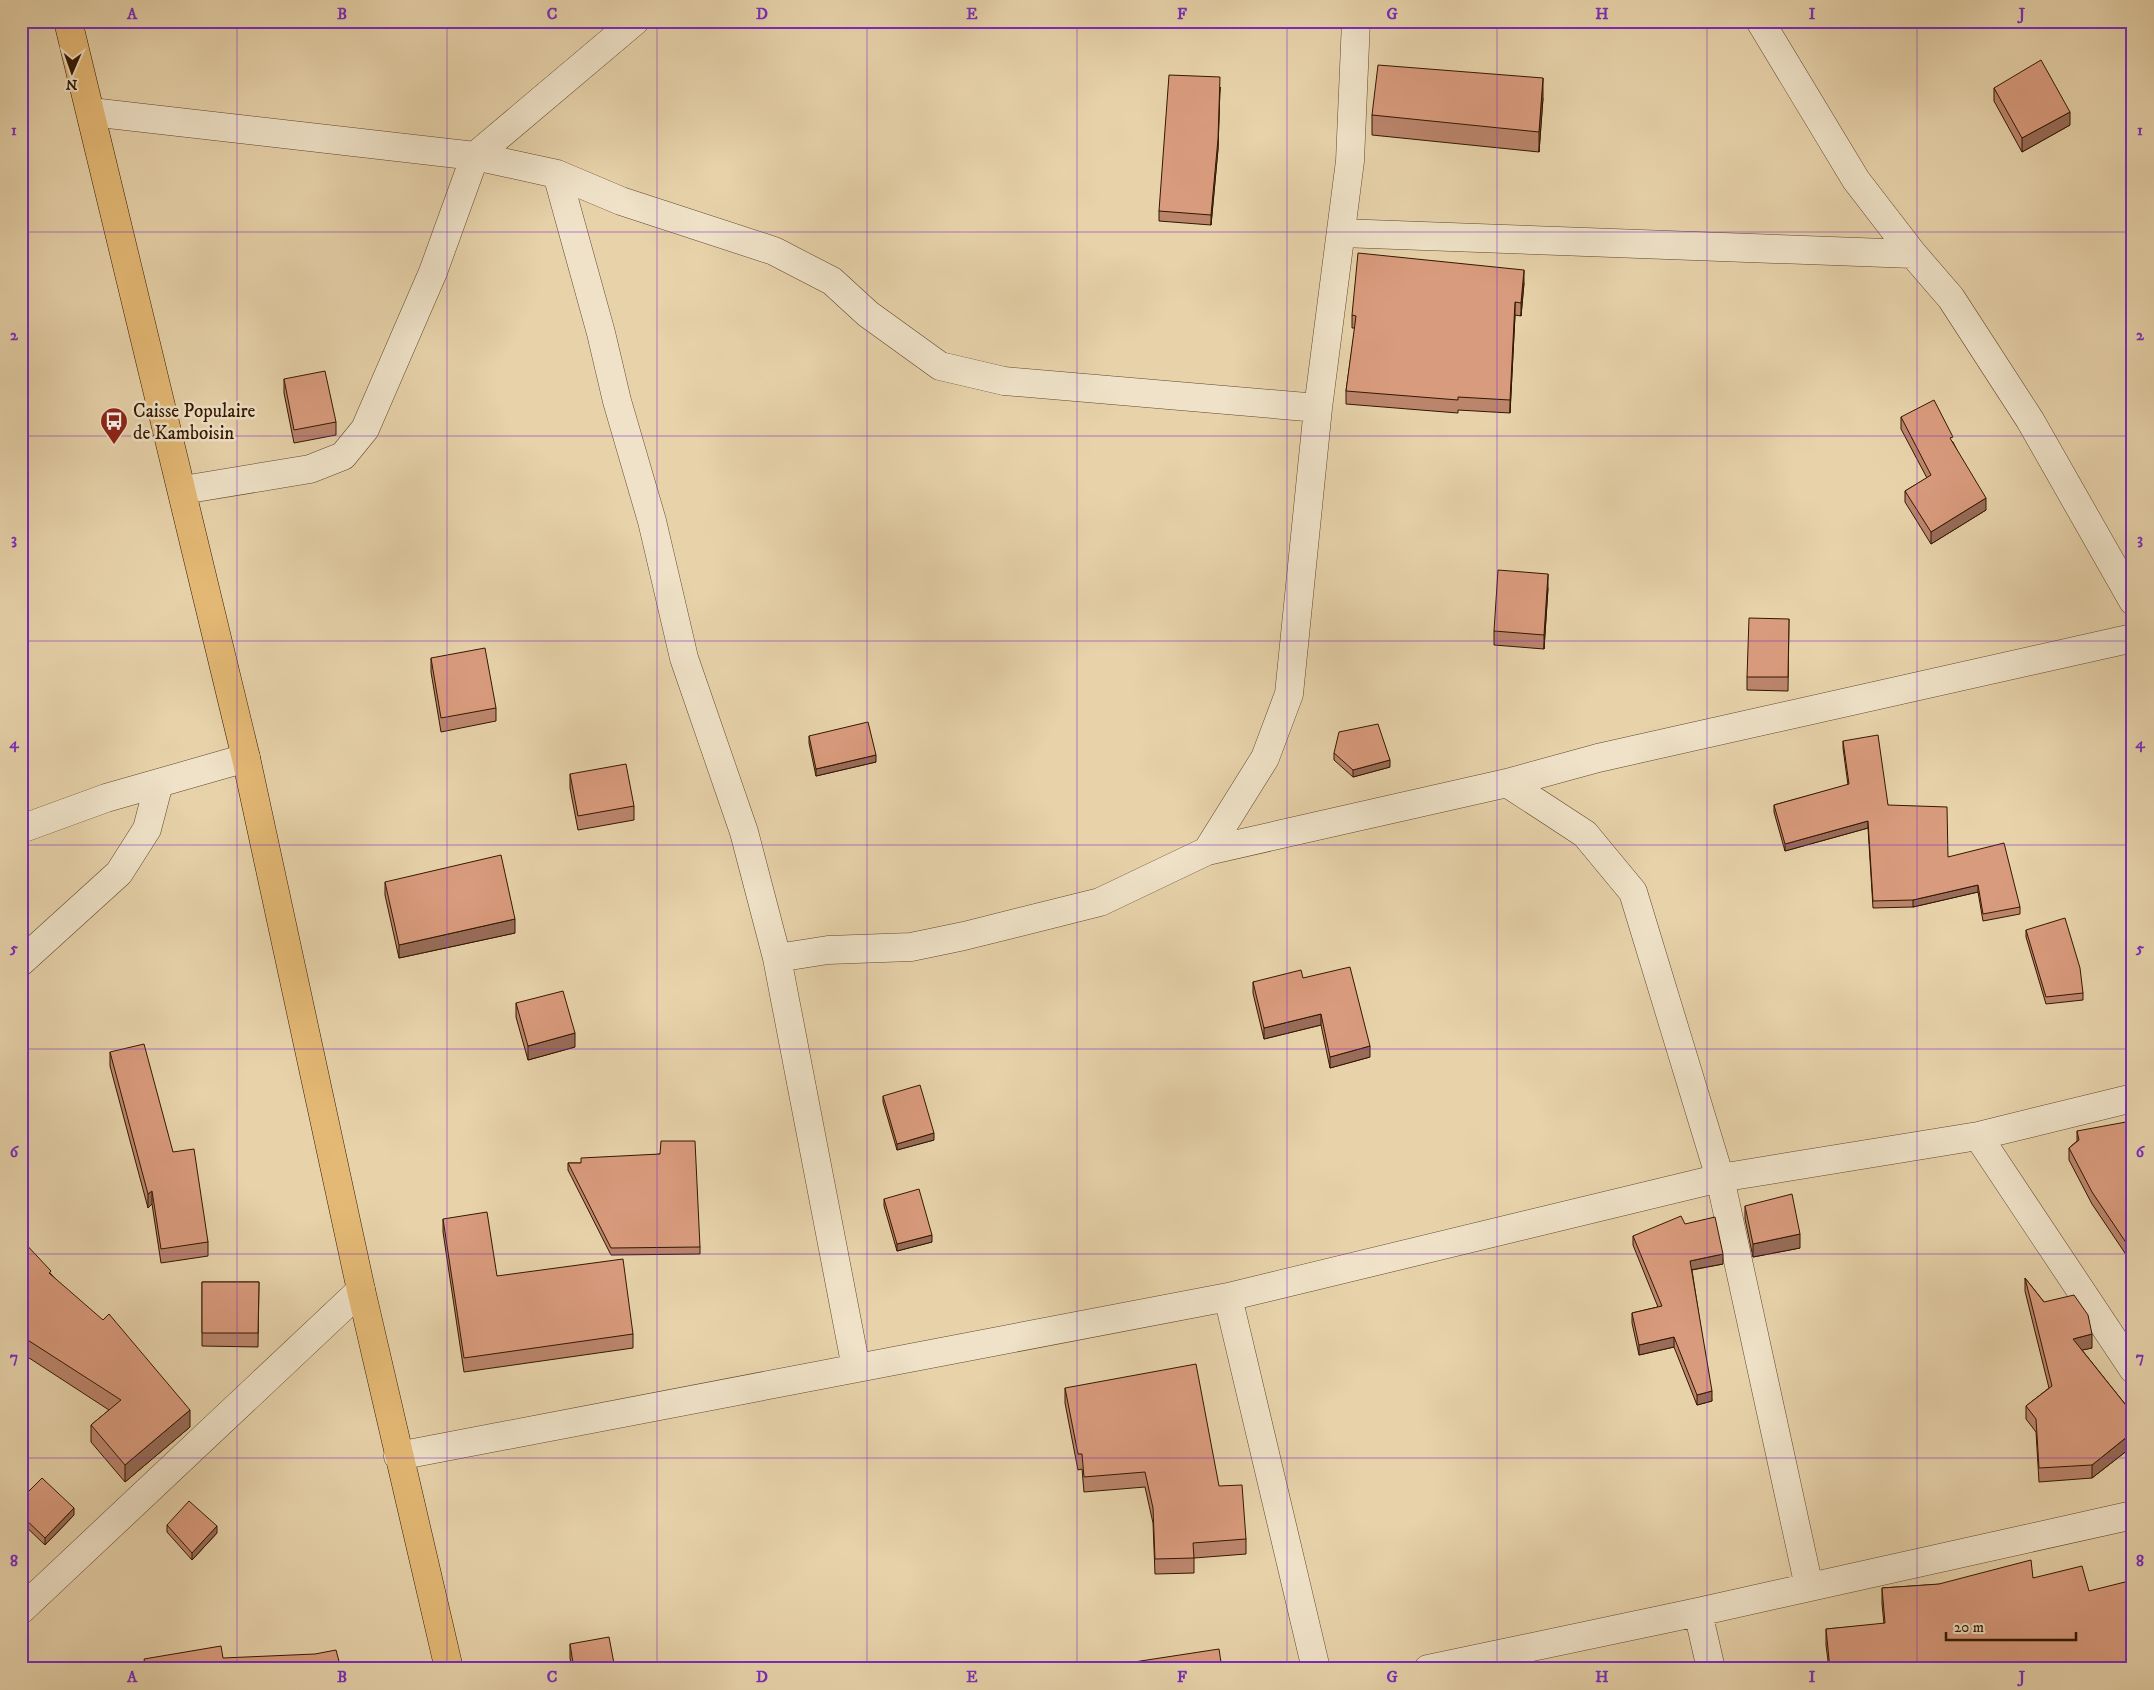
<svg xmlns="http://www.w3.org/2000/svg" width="2154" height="1690" viewBox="0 0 2154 1690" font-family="'IM FELL DW Pica',serif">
  <rect width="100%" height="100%" fill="#e7d2aa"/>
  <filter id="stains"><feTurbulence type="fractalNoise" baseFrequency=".004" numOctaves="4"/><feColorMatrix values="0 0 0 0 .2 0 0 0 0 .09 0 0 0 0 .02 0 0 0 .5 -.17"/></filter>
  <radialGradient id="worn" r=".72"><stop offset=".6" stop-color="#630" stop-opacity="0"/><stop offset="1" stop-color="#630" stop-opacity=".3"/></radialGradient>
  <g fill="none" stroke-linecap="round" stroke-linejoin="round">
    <g stroke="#60462a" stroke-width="29">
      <path id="minor" d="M1760,21L1856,180L1913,254L1951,298L2030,420L2133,601
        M91,112L475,156L635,21
        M557,174L601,333L617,401L652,521L684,658L744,832L777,958L828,950L911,947L964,936L1100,902L1207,851L1507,783L1598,758L2133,638
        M1341,233L1913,254
        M183,490L310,469L343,456L365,429L433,272L475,156L557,174L621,201L774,251L832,281L868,314L940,366L1004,381L1318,408
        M1507,783L1585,834L1633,892L1720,1178L1809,1587
        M21,829L106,798L246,758
        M1207,851L1265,758L1289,694L1318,408L1350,161L1356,21
        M777,958L856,1368
        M21,962L119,873L147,829L159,783
        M1978,1136L2133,1369
        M1228,1297L1720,1178L1978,1136L2133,1098
        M398,1456L1228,1297L1316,1669
        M21,1610L361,1290
        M1698,1612L1711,1669
        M1428,1669L1698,1612L2133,1515"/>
    </g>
    <g stroke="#331700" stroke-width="29">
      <path id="major" d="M68,21L246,758L361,1290L449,1669"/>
    </g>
    <use href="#minor" stroke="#efe2c8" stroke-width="28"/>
    <use href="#major" stroke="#e4b975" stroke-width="28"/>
  </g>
  <path fill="#bb856c" stroke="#331700" d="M1220,87L1218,149L1211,225L1159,221V211Z
    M1994,88L2070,125L2022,152L1994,101Z
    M1543,98L1539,152L1372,135V115Z
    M2133,179V196L2132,194V180Z
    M1524,283L1521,316L1515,315L1510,413L1458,410V413L1346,404V391L1355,328H1352V315Z
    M284,379L336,422V435L294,443L284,393Z
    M1901,417L1953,442L1986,510L1931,544L1905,502V491L1927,478L1901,429Z
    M1548,588L1544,649L1494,645V631Z
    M1789,619L1788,691L1747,690V677Z
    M431,658L496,708V721L441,732L431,672Z
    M809,736L876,762L816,776L809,743Z
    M1843,741L1888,805L1948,857L2020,907V914L1983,921L1978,892L1913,907L1873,908L1868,828L1785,851L1774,812V805L1848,785L1843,748Z
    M1334,753L1390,767L1353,777L1334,760Z
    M570,774L634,806V820L578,830L570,788Z
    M385,882L515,933L399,958L385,895Z
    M2026,930L2083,993V1000L2046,1004L2026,937Z
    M1303,978L1370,1057L1330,1068L1321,1025L1264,1039L1253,993V982Z
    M516,1003L575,1047L528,1060L516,1017Z
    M110,1052L173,1152L208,1242V1256L161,1263L152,1204L148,1208L110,1066Z
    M883,1096L934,1140L897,1150L883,1102Z
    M2077,1131L2131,1147L2133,1146V1265L2092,1204L2069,1160V1148L2077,1141Z
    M660,1154L700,1247V1254L611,1255L568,1170V1163H581Z
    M884,1199L932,1242L897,1251L884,1206Z
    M1745,1206L1800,1248L1753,1257L1745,1219Z
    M443,1219L497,1276L633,1334V1348L464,1372L443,1232Z
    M1685,1224L1723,1264L1692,1270L1712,1401L1697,1405L1674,1347L1639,1355L1632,1323V1313L1658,1307L1633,1245V1236Z
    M21,1239L51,1274L190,1427L125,1482L91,1442V1425L109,1410L23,1354Z
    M2025,1278L2044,1302L2092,1348L2082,1350L2133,1414V1446L2092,1478L2039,1482L2036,1432L2026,1419V1406L2049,1388L2025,1291Z
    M202,1282H259L258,1347L202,1346Z
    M1065,1388L1219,1486L1246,1539V1554L1194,1558V1573L1155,1574L1153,1523L1145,1487L1084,1492L1082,1469L1078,1470L1065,1403Z
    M21,1499L74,1515L45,1545L21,1522Z
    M167,1525L217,1533L192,1560L167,1532Z
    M2033,1578L2089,1591L2133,1669H1829L1826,1645V1629L1884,1624L1882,1604V1588Z
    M570,1644L615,1669H572L570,1658Z"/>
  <path fill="#986c58" stroke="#331700" d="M1543,78V98L1539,152V132Z
    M1220,87L1218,149L1211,225V215Z
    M2070,112V125L2022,152V138Z
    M1524,270V283L1521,316V303Z
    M1515,302V315L1510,413V400Z
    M1986,498V510L1931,544V532Z
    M1548,574V588L1544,649V635Z
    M876,755V762L816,776V769Z
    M1390,760V767L1353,777V770Z
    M1868,821V828L1785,851V844Z
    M1978,885V892L1913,907V900Z
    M515,919V933L399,958V945Z
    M1321,1014V1025L1264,1039V1028Z
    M575,1033V1047L528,1060V1046Z
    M1370,1046V1057L1330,1068V1057Z
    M934,1133V1140L897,1150V1144Z
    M152,1191V1204L148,1208V1194Z
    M1800,1234V1248L1753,1257V1244Z
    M932,1235V1242L897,1251V1244Z
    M1723,1254V1264L1690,1270V1261Z
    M2092,1334V1348L2073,1352V1339Z
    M23,1337V1354L21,1355V1338Z
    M1674,1337V1347L1639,1355V1345Z
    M1712,1391V1401L1697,1405V1395Z
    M190,1410V1427L125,1482V1465Z
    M2133,1432V1446L2092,1478V1465Z
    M74,1508V1515L45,1545V1538Z
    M217,1526V1533L192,1560V1553Z"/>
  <path fill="#d99b7d" stroke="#331700" d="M2041,60L2070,112L2022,138L1994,88Z
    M1378,65L1543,78L1539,132L1372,115Z
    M1169,75L1220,77L1218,139L1211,215L1159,211Z
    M1358,253L1524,270L1521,303L1515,302L1510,400L1458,397V400L1346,391L1356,316L1352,315Z
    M325,371L336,422L294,430L284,379Z
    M1934,400L1953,437L1950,438L1986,498L1931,532L1905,491L1931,475L1901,417Z
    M1498,570L1548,574L1544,635L1494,631Z
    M1749,618L1789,619L1788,677H1747Z
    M485,648L496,708L441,718L431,658Z
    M868,722L876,755L816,769L809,736Z
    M1378,724L1390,760L1353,770L1334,753L1339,732Z
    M1878,735L1888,805L1947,807L1948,857L2004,843L2020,907L1983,914L1978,885L1913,900L1873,901L1868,821L1785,844L1774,805L1849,784L1843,741Z
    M626,764L634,806L578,816L570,774Z
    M501,855L515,919L399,945L385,882Z
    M2065,918L2080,968L2083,993L2046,997L2026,930Z
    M1350,967L1370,1046L1330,1057L1321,1014L1264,1028L1253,982L1301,970L1303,978Z
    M563,991L575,1033L528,1046L516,1003Z
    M144,1044L173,1152L194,1149L208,1242L161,1249L152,1191L148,1194L110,1052Z
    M920,1085L934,1133L897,1144L883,1096Z
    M2126,1122L2131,1147L2133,1146V1253L2092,1192L2069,1148L2079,1140L2077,1131Z
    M661,1141H695L700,1247L611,1248L568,1163H581V1158L660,1154Z
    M919,1189L932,1235L897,1244L884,1199Z
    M1792,1194L1800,1234L1753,1244L1745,1206Z
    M487,1212L497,1276L623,1259L633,1334L464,1358L443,1219Z
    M1681,1216L1685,1224L1715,1217L1723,1254L1690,1261L1712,1391L1697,1395L1674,1337L1639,1345L1632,1313L1662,1306L1633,1236Z
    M21,1239L51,1271L49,1273L103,1320L109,1314L190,1410L125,1465L91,1425L121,1400L23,1337L21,1338Z
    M2025,1278L2044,1302L2074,1295L2088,1315L2092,1334L2073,1339L2133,1414V1432L2092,1465L2039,1468L2036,1419L2026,1406L2052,1386Z
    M202,1282H259L258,1333H202Z
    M1196,1364L1219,1486L1242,1485L1246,1539L1193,1543L1194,1558L1155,1559L1153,1508L1145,1472L1084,1477L1082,1454H1078L1065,1388Z
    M42,1478L74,1508L45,1538L21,1515V1499Z
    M189,1501L217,1526L192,1553L167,1525Z
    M2031,1560L2033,1578L2082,1566L2089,1591L2133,1580V1669H1830L1826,1629L1885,1623L1882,1588L1939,1584Z
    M609,1637L615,1669H574L570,1644Z
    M221,1646L223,1658L315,1654L336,1650L341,1669H146L144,1659Z
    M1219,1649L1222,1669H1135L1134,1662Z"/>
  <path fill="none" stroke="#7b2cbf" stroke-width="1" stroke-opacity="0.55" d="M237,21V1669M447,21V1669M657,21V1669M867,21V1669M1077,21V1669M1287,21V1669M1497,21V1669M1707,21V1669M1917,21V1669M21,232H2133M21,436H2133M21,641H2133M21,845H2133M21,1049H2133M21,1254H2133M21,1458H2133"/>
  <defs>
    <g id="bus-pin" transform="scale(1.4375)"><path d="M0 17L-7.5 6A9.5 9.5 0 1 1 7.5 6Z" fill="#8f2418" stroke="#efe2c8"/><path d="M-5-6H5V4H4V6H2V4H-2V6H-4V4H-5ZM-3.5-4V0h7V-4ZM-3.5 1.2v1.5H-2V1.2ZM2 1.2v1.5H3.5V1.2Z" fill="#fff"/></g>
  </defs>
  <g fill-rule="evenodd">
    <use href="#bus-pin" x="114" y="421"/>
  </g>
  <g text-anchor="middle" stroke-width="5" stroke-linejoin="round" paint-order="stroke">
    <g font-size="19" fill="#331700" stroke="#efe2c8" text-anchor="start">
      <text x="133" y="417">Caisse Populaire<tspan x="133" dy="22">de Kamboisin</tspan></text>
    </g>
  </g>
  <rect width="2154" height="1690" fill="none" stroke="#e7d2aa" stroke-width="55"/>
  <g transform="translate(72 72) rotate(182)" stroke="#efe2c8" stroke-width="4" paint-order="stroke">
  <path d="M0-4L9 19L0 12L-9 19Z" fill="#331700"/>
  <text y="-8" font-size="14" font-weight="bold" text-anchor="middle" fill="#331700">N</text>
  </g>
  <path d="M1946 1632v8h130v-8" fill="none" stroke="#331700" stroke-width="2.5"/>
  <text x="1954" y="1632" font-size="15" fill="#331700" stroke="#efe2c8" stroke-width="4" paint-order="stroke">20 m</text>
  <rect x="28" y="28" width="2098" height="1634" fill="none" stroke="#7b2cbf" stroke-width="2"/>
  <g font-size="16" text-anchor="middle" font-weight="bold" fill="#7b2cbf">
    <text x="132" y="19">A</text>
    <text x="342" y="19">B</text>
    <text x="552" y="19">C</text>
    <text x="762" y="19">D</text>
    <text x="972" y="19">E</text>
    <text x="1182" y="19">F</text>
    <text x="1392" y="19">G</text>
    <text x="1602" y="19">H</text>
    <text x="1812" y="19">I</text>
    <text x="2022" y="19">J</text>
    <text x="14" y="135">1</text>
    <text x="2140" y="135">1</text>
    <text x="14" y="340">2</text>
    <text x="2140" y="340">2</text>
    <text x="14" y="544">3</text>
    <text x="2140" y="544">3</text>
    <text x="14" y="748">4</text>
    <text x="2140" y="748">4</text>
    <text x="14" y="953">5</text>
    <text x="2140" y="953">5</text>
    <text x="14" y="1157">6</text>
    <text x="2140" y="1157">6</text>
    <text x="14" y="1362">7</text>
    <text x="2140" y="1362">7</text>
    <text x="14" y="1566">8</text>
    <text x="2140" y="1566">8</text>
    <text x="132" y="1682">A</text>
    <text x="342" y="1682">B</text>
    <text x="552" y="1682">C</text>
    <text x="762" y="1682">D</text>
    <text x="972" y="1682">E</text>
    <text x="1182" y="1682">F</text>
    <text x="1392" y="1682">G</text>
    <text x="1602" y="1682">H</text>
    <text x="1812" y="1682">I</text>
    <text x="2022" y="1682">J</text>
  </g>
  <rect width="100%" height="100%" filter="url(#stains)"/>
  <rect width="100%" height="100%" fill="url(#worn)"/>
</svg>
